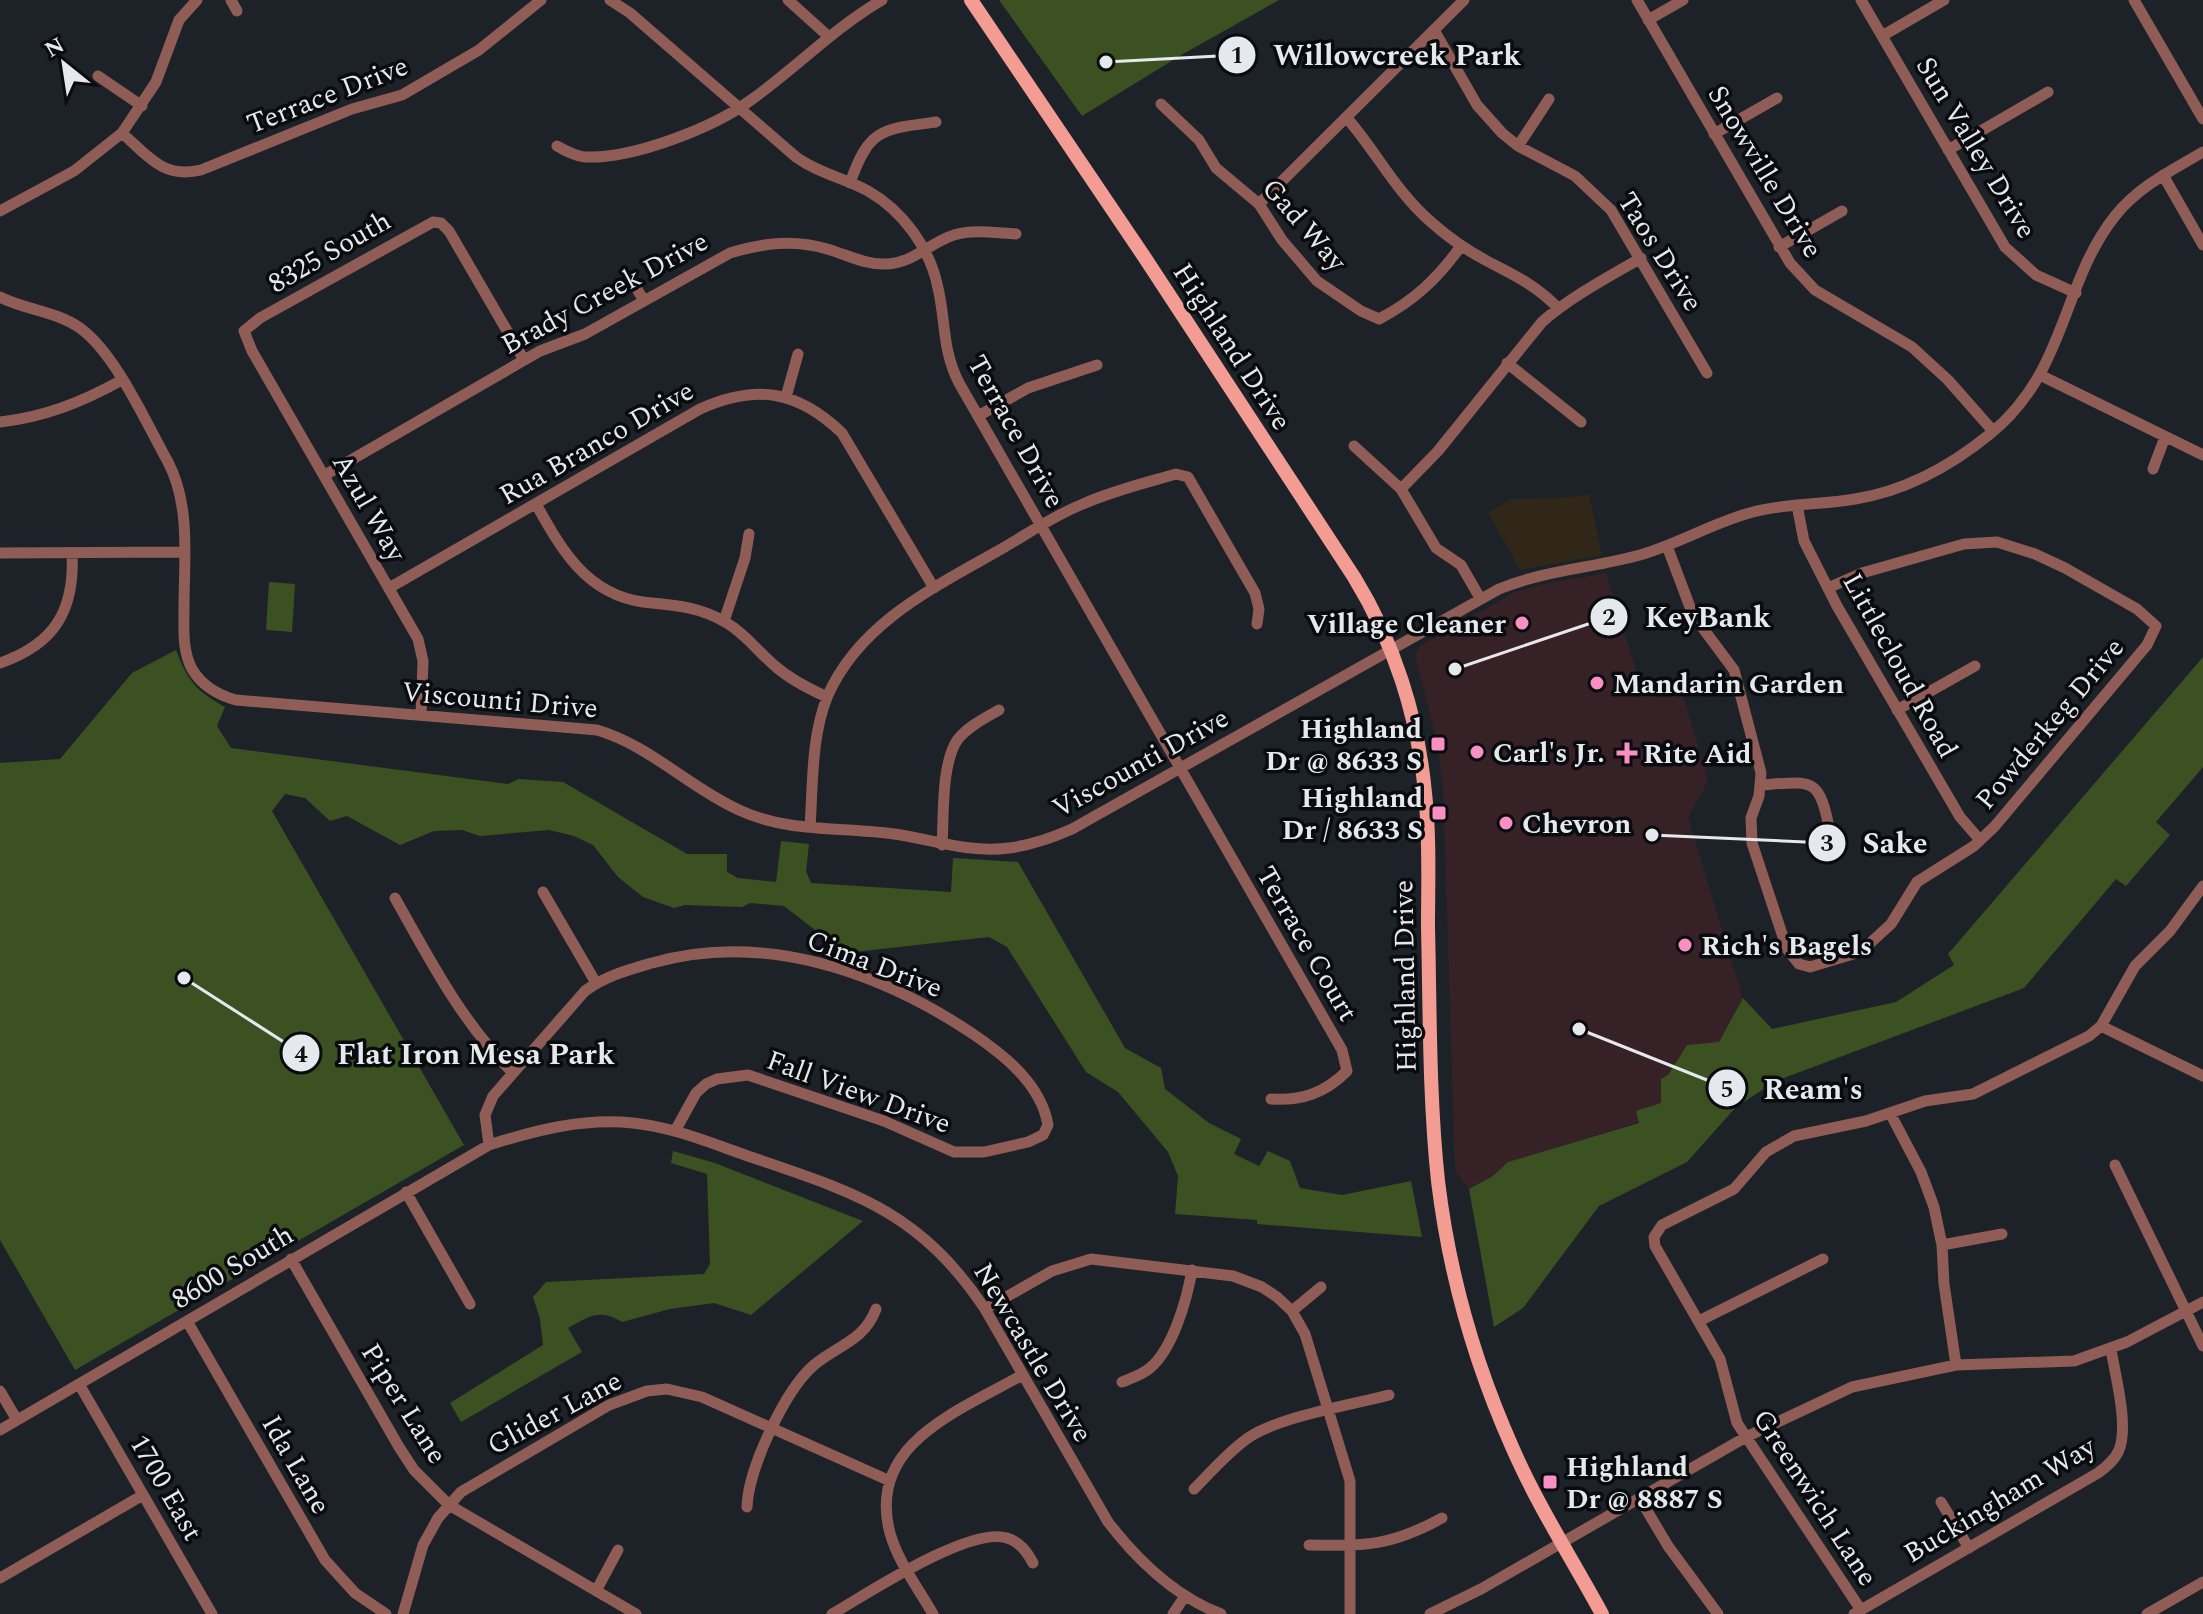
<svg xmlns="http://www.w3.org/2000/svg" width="2203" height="1614" viewBox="0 0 2203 1614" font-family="Spectral,serif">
  <rect width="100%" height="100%" fill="#1c2227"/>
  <path fill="#362226" d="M1606,573L1638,676L1683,695L1708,781L1688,818L1743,998L1719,1043L1687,1045L1668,1075L1661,1103L1639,1122L1509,1162L1493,1176L1469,1189L1455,1171L1443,785L1436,737L1415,655L1420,646L1515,592L1547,583Z"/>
  <path fill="#312718" d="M1589,494L1602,555L1520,570L1488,513L1511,499L1563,498Z"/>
  <path fill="#3b5122" d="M999,0H1279L1183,54L1082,116Z
    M269,582L295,584L292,632L266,630Z
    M176,650C188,681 195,690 225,707L217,726L231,748L508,784L519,779L563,782L687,854H727V872L738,878L776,882L781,841L809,844L806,871L811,883L951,892L953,858L1018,862L1125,1048L1161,1068L1165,1089L1209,1123L1241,1139L1234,1154L1259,1166L1268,1151L1290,1161L1300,1188L1342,1195L1411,1181L1422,1237L1257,1224V1220L1175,1214L1178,1176L1168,1152L1118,1092L1086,1072L1007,947L989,937L845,953L784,906L750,903L742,907L685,905L674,908L643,897L618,877L593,845L574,836L549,830L480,836L462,830L434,831L400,845L347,816L330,821L305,798L285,794L272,811L464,1145L75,1370L0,1240V763L60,759L132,673Z
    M2203,657V767L2156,822L2170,835L2126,886L2116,879L2024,988L1776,1081L1736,1107L1687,1162L1599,1206L1523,1308L1494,1327L1469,1189L1493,1176L1508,1162L1639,1123L1636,1111L1661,1103V1079L1668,1075L1687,1045L1719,1042L1743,998L1772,1029L1896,1002L1954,965L1948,954Z
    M673,1151L715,1163L863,1221L751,1315L714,1303L670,1309L622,1322C600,1308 588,1317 568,1328L582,1352L461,1422L450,1403L543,1345L540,1319L533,1297L546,1282L704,1274L710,1264L707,1174L671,1163Z"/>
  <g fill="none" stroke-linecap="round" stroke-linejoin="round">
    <path stroke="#905c56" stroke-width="11" d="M231,0L237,11
      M610,0L630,13L796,157C818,173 844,178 868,191C903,211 930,248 938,288C946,322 942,350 959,383L1342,1050L1347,1071C1325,1093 1302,1101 1271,1099
      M788,0L828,36
      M1637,0L1790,263L1815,290L1912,347L1948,380L1993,431
      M1861,0L2005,247L2036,275L2076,293
      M2134,0L2203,119
      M1648,20L1683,0
      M1434,30L1477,105L1502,133L1518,146L1575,176L1611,210L1707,373
      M1882,36L1944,0
      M98,76L142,106
      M1161,104L1199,140L1216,168L1259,204L1282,240L1317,281L1361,311L1379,319C1414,301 1438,278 1461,246
      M1346,117C1376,151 1396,192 1431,222C1448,237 1466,250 1487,261C1514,275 1536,285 1558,308
      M122,133C148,156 163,179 201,170L352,109L402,95L479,50L541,0
      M1714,134L1777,98
      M557,146C566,151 575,156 585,157C633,159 713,128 751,100C796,68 834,28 882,0
      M1518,146L1549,99
      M1948,150L2048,92
      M2163,175L2203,245
      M850,183C869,129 881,129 936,122
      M1259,204L1464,0
      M0,211L74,171L122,133L156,82L179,20L197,0
      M1779,247L1842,211
      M630,277L644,301
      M0,297C25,310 56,311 80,328C116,354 146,423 168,462C191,506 184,559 184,608C184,628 182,650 192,669C202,686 218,695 236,700L597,730C649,745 690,788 739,810C790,834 847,826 901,835C937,841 971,853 1009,848C1031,845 1052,838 1072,829L1499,589C1545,570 1593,568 1640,555C1679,544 1714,522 1753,512C1786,503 1822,505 1855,499C1905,491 1952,465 1990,434C2067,372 2061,284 2115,216C2138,187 2172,170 2203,152
      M1507,363L1581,422
      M2040,375L2203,455
      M786,397L798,354
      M978,416L1028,388L1097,365
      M0,422C45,417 82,402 122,380
      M1354,446L1401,489L1436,548L1461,565L1480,598
      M2153,469L2165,437
      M325,475L540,351L585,334L730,253C763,243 794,239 827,249C848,255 865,265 887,264C913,263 931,242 954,235C973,229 996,233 1016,234
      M1401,489L1438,451L1542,322C1572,296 1607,278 1641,258
      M536,504C561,549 586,594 643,602C672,605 699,606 725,622C745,633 758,652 775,666C791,680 809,689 827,697
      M1797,505L1804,541L1837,606L1960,817L1980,840
      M1667,546L1693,615L1734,670L1761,773L1759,796L1751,818L1752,843L1787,949L1799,964L1810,967L1853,954L1867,946L1891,924L1917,882L1974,846L1995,826L2147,645L2156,626L2137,609L2065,568L2035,554L1997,542L1964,544L1862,573L1828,588
      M0,553L184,552
      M389,588L700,409C756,384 797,390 842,433L934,588
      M724,621L745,558L749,534
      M0,663C55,644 75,610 72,553
      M1897,710L1975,666
      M421,715L423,661L418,639L252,351L244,331L260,318L433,222L441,223L449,231L524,360
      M1762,785C1814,781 1819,777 1830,832
      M810,827C813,784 811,736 828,695C861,621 937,586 1003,548C1029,533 1055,515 1083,504C1112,491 1145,483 1176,474L1188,477L1255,593L1259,609L1257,624
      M942,845C944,815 941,763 958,739C969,726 985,718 999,710
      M543,892L596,983
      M395,898C430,960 461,1021 512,1072
      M2101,1026L2203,1076
      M1890,1113L1921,1172L1934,1207L1942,1245L1944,1284L1956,1365
      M489,1145L485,1115L493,1096L585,991C605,976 628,970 652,963C763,931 879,971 973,1034C1004,1055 1041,1084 1048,1125L1043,1135L1028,1142L984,1152H954L884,1121L748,1075L717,1079L706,1084L696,1093L675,1131
      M2115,1165L2203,1346
      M406,1192L470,1304
      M1942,1245L2002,1234
      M291,1259L399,1447L414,1470L449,1505L636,1614
      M985,1309L1052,1271L1091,1259L1233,1276L1262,1287L1277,1297L1292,1311L1305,1334L1350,1481V1614
      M1292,1311L1321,1287
      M187,1321L325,1560L355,1593L386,1614
      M1699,1321L1823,1259
      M1122,1382C1131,1378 1142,1375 1150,1368C1173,1349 1187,1299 1192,1270
      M79,1384L212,1614
      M0,1391L17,1420
      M0,1430L489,1145C536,1130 583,1118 633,1123C672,1127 708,1142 745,1155C853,1192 918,1209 985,1309L1108,1522C1138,1561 1174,1596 1221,1614
      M1194,1489C1211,1472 1228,1452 1248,1438C1278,1417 1351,1405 1389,1395
      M1640,1499L1668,1546L1718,1614
      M1941,1502L1969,1548
      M747,1507C748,1469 785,1390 814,1365C838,1345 864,1341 876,1309
      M1309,1545C1367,1546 1391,1546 1442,1518
      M0,1578L143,1495
      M596,1591L618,1550
      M1861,1610L1737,1423L1720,1359L1655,1246L1654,1237L1662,1225L1734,1189L1766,1152L1794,1136L1866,1121L1925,1101L1973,1094L2089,1036L2101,1026L2135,966L2170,931L2203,886
      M403,1614L423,1545L438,1518L461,1492L609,1405L647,1391L667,1389L702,1397L890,1481
      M832,1614C867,1594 969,1526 1007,1538C1020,1542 1027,1552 1033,1563
      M933,1614C918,1588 898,1562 890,1533C866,1443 960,1411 1022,1375
      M1173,1614L1185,1596
      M1430,1614L1481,1589L1746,1437L1852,1387L1956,1365L2074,1361L2127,1342L2203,1302
      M1854,1614L2098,1473C2106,1467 2115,1460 2119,1450C2129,1425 2115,1375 2111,1349
      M2147,1614L2203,1582"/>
    <path stroke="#f39c94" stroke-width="14" d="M971,0L1145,258L1354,577C1394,642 1418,717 1425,793C1430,838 1428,883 1428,927C1430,1011 1429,1097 1438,1181C1449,1273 1475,1364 1513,1449C1538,1506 1572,1559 1602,1614"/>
  </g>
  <g fill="#fb8fc4" stroke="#090b0e" stroke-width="3">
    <circle cx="1522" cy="623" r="8"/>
    <circle cx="1597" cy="683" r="8"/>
    <rect x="1430" y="736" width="16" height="16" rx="4"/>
    <circle cx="1477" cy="752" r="8"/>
    <path d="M1623 741h8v8h8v8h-8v8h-8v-8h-8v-8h8z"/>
    <rect x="1431" y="805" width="16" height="16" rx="4"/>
    <circle cx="1506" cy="823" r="8"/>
    <circle cx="1685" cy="945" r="8"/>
    <rect x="1542" y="1474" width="16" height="16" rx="4"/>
  </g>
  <g text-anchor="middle" stroke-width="7" stroke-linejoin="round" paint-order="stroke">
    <g font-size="28" fill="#e5e9ed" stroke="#090b0e">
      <text transform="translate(327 94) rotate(-21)" y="10">Terrace Drive</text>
      <text transform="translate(1977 147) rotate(59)" y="10">Sun Valley Drive</text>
      <text transform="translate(1766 171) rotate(59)" y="10">Snowville Drive</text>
      <text transform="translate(1305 224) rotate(49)" y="10">Gad Way</text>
      <text transform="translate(329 251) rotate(-30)" y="10">8325 South</text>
      <text transform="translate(1661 251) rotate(58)" y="10">Taos Drive</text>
      <text transform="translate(604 292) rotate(-28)" y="10">Brady Creek Drive</text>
      <text transform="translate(1233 346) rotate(57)" y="10">Highland Drive</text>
      <text transform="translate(1017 431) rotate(61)" y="10">Terrace Drive</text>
      <text transform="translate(596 442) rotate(-30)" y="10">Rua Branco Drive</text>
      <text transform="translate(370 507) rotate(60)" y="10">Azul Way</text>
      <text transform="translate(1901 665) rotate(61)" y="10">Littlecloud Road</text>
      <text transform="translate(500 699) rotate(5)" y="10">Viscounti Drive</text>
      <text transform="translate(2049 723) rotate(-50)" y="10">Powderkeg Drive</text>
      <text transform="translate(1140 762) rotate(-29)" y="10">Viscounti Drive</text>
      <text transform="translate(1308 943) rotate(60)" y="10">Terrace Court</text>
      <text transform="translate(875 963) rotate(21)" y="10">Cima Drive</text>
      <text transform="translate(1404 976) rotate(-91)" y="10">Highland Drive</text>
      <text transform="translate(859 1091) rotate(20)" y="10">Fall View Drive</text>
      <text transform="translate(232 1266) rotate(-31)" y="10">8600 South</text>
      <text transform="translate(1034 1352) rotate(59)" y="10">Newcastle Drive</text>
      <text transform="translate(405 1403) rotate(58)" y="10">Piper Lane</text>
      <text transform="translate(554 1412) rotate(-28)" y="10">Glider Lane</text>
      <text transform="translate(297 1464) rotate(60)" y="10">Ida Lane</text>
      <text transform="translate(167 1487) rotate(60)" y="10">1700 East</text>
      <text transform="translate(1816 1497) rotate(57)" y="10">Greenwich Lane</text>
      <text transform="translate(1999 1499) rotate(-31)" y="10">Buckingham Way</text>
    </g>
    <g font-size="28" font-weight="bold" fill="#e5e9ed" stroke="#090b0e" text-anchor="start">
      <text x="1506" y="633" text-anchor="end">Village Cleaner</text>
      <text x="1613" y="693">Mandarin Garden</text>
      <text x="1422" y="738" text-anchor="end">Highland<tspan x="1422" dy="32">Dr @ 8633 S</tspan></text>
      <text x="1493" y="762">Carl's Jr.</text>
      <text x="1643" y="763">Rite Aid</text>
      <text x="1423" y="807" text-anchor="end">Highland<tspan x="1423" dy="32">Dr / 8633 S</tspan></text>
      <text x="1522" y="833">Chevron</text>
      <text x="1701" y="955">Rich's Bagels</text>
      <text x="1566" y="1476">Highland<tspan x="1566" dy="32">Dr @ 8887 S</tspan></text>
    </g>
  </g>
  <path fill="none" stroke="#e5e9ed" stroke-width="3" d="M1106 62L1237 55M1455 669L1609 617M1652 835L1827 843M184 978L301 1053M1579 1029L1727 1088"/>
  <g fill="#e5e9ed" stroke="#090b0e" stroke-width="3">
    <circle cx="1106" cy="62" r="8"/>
    <circle cx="1455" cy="669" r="8"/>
    <circle cx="1652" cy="835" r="8"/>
    <circle cx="184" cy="978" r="8"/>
    <circle cx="1579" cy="1029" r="8"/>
    <circle cx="1237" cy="55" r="20"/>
    <circle cx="1609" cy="617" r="20"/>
    <circle cx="1827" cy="843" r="20"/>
    <circle cx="301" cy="1053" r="20"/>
    <circle cx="1727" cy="1088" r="20"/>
  </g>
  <g font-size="24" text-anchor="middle" font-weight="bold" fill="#111">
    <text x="1237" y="63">1</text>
    <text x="1609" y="625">2</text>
    <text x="1827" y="851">3</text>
    <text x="301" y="1062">4</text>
    <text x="1727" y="1097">5</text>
  </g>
  <g font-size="30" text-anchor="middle" font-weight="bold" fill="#e5e9ed" stroke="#090b0e" stroke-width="7" stroke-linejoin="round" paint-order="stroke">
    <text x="1397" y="65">Willowcreek Park</text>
    <text x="1708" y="627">KeyBank</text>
    <text x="1895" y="853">Sake</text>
    <text x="476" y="1064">Flat Iron Mesa Park</text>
    <text x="1813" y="1099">Ream's</text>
  </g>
  <g transform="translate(64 64) rotate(330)" stroke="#090b0e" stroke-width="6" paint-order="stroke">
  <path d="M0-6L14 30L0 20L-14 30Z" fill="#e5e9ed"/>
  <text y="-12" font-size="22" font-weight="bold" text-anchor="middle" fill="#e5e9ed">N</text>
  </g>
</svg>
